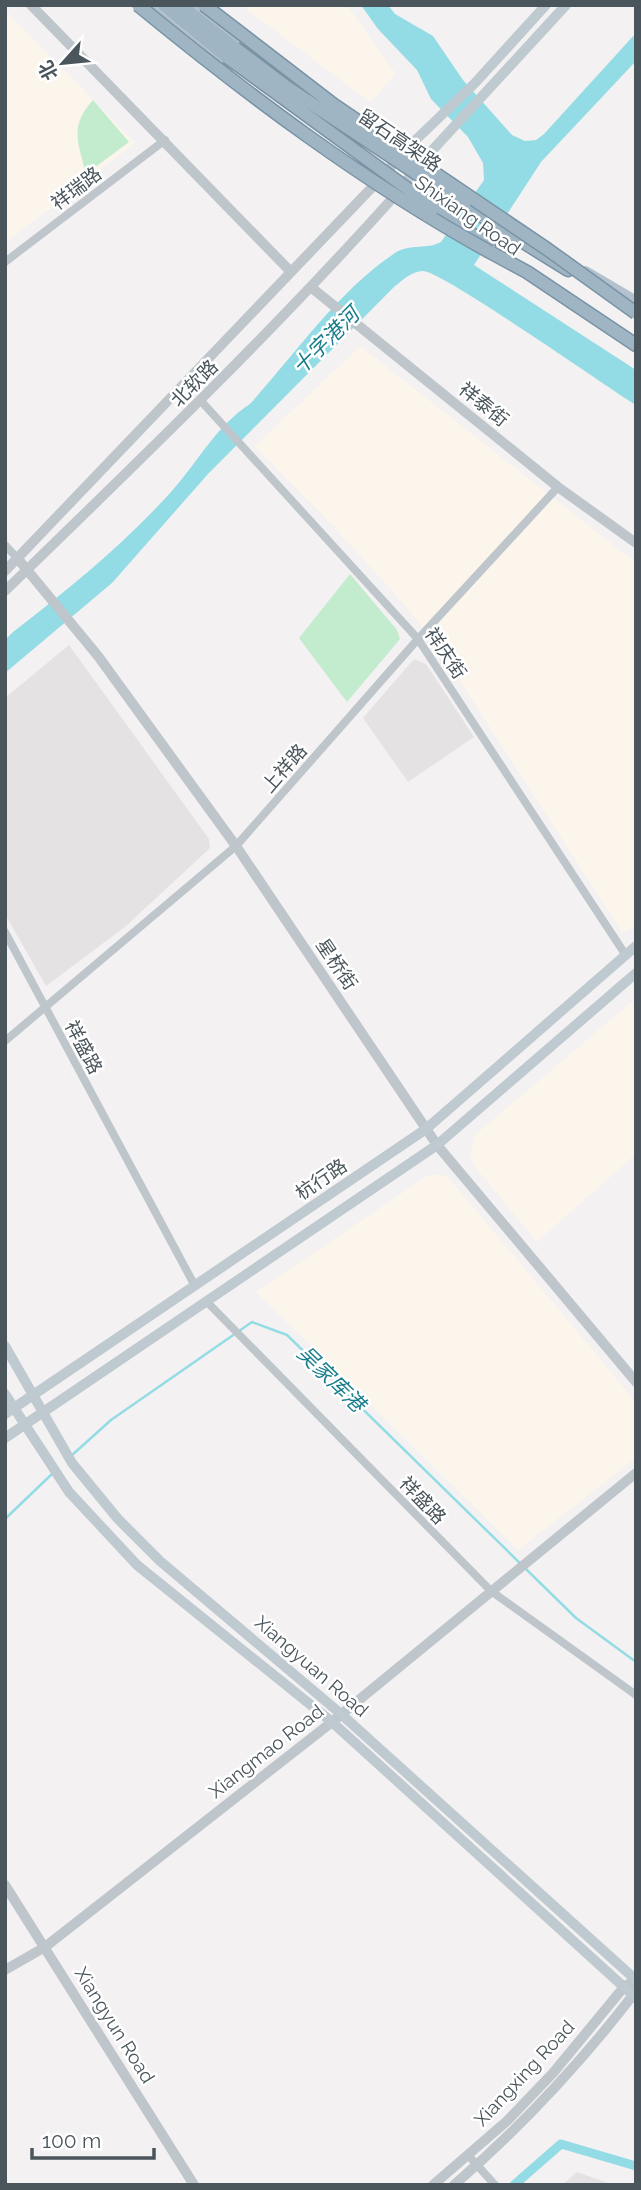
<svg xmlns="http://www.w3.org/2000/svg" width="641" height="2190" viewBox="0 0 641 2190" font-family="Raleway,'Noto Sans SC',sans-serif">
  <rect width="100%" height="100%" fill="#f3f1f1"/>
  <path fill="#fbf5ec" d="M241,5H347L396,74L370,102Z
    M5,10L135,143L5,243Z
    M360,346L636,563V925L629,930L622,932L619,927L441,652L410,611L338,531L255,446Z
    M636,998V1154L537,1242L475,1167L470,1155L475,1135Z
    M438,1174L448,1177L636,1402V1458L518,1550L256,1292L427,1176Z"/>
  <path fill="#e4e2e2" d="M69,645L209,839L210,848L126,926L46,986L5,914V698Z
    M414,659L426,664L474,737L408,782L363,718Z
    M577,2172L614,2185H562Z"/>
  <path fill="#c3eccf" d="M93,100L129,142L86,174C78,142 69,127 93,100Z
    M350,574L397,630L400,639L347,702L299,638Z"/>
  <path fill="#94dce5" d="M361,5H388L395,14L433,36L463,80L512,135L525,141L536,140L544,134L636,33V61L541,162L474,265L636,370V405C605,386 442,271 423,271C412,271 403,280 395,286L208,474L112,583L5,673V640L13,632C70,588 123,545 171,492C198,462 216,426 250,404C296,353 338,291 395,253C410,243 427,250 441,242L484,180L483,163L468,137L431,99L417,70L378,29Z"/>
  <g fill="none" stroke-linecap="round" stroke-linejoin="round">
    <path stroke="#94dce5" stroke-width="2.5" d="M71,1456L111,1420L252,1322L287,1335L576,1618L636,1662
      M5,1519L53,1473"/>
    <path stroke="#94dce5" stroke-width="9" d="M514,2185L561,2144L636,2166"/>
    <g stroke="#7893a6" stroke-width="15">
      <path id="trunk" d="M164,5L227,57
        M180,5L235,48
        M464,205L568,270
        M434,208L489,246
        M490,252L527,272L636,345"/>
    </g>
    <path stroke="#bec6cc" stroke-width="8" d="M5,262L165,140
      M201,401L418,639L625,954
      M5,545L18,559
      M5,932L195,1286
      M5,1041L236,846L418,639L558,487
      M208,1303L491,1591L636,1695
      M468,2155L495,2185"/>
    <path stroke="#bec6cc" stroke-width="10" d="M31,5L290,271
      M312,288L558,487L636,543
      M18,559L98,656L236,846L437,1145L636,1382
      M5,571L380,179
      M5,591C140,460 274,331 399,191
      M5,1885L194,2185
      M5,1970L45,1947L332,1722L636,1473
      M433,2185L507,2121L553,2073L624,1987L635,1980
      M454,2185C521,2127 579,2065 633,1995L634,1988"/>
    <path stroke="#bec9d0" stroke-width="10" d="M382,178L399,156L475,83L546,5
      M399,191L416,168L566,5
      M5,1346L72,1463L118,1519L160,1561L341,1714L636,1980
      M5,1394L69,1492L137,1565L332,1722L636,1998
      M5,1414L426,1129L636,946
      M5,1438L437,1145L636,973"/>
    <path stroke="#b3c2cc" stroke-width="12" d="M148,5L229,66
      M194,5L284,77L331,109
      M371,170L410,199
      M585,272L636,302"/>
    <use href="#trunk" stroke="#a0b5c3" stroke-width="12"/>
    <g stroke="#7893a6" stroke-width="15" stroke-linecap="butt">
      <path id="trunk-bridge" d="M138,5C249,96 365,183 490,252
        M204,5L334,105L547,249L636,313
        M235,48L288,88L464,205
        M227,57L434,208"/>
    </g>
    <use href="#trunk-bridge" stroke="#a0b5c3" stroke-width="12"/>
  </g>
  <g text-anchor="middle" stroke-width="5" stroke-linejoin="round" paint-order="stroke">
    <g font-size="19" fill="#4a555c" stroke="#fff">
      <text transform="translate(400 140) rotate(34)" y="7">留石高架路</text>
      <text transform="translate(76 188) rotate(-37)" y="7">祥瑞路</text>
      <text transform="translate(468 215) rotate(35)" y="7">Shixiang Road</text>
      <text transform="translate(194 383) rotate(-45)" y="7">北软路</text>
      <text transform="translate(484 404) rotate(39)" y="7">祥泰街</text>
      <text transform="translate(446 653) rotate(56)" y="7">祥庆街</text>
      <text transform="translate(284 768) rotate(-49)" y="7">上祥路</text>
      <text transform="translate(337 964) rotate(56)" y="7">星桥街</text>
      <text transform="translate(84 1047) rotate(62)" y="7">祥盛路</text>
      <text transform="translate(321 1179) rotate(-34)" y="7">杭行路</text>
      <text transform="translate(423 1500) rotate(46)" y="7">祥盛路</text>
      <text transform="translate(312 1666) rotate(41)" y="7">Xiangyuan Road</text>
      <text transform="translate(266 1751) rotate(-38)" y="7">Xiangmao Road</text>
      <text transform="translate(115 2025) rotate(58)" y="7">Xiangyun Road</text>
      <text transform="translate(524 2073) rotate(-47)" y="7">Xiangxing Road</text>
    </g>
    <g font-size="21" font-style="italic" fill="#187e8b" stroke="#fff">
      <text transform="translate(326 341) rotate(-45)" y="7">十字港河</text>
      <text transform="translate(331 1379) rotate(44)" y="7">吴家库港</text>
    </g>
  </g>
  <rect width="641" height="2190" fill="none" stroke="#4a555c" stroke-width="14"/>
  <g transform="translate(63 63) rotate(243)" stroke="#ffffff" stroke-width="5" paint-order="stroke">
  <path d="M0-5L12 26L0 18L-12 26Z" fill="#4a555c"/>
  <text y="-10" font-size="19" font-weight="bold" text-anchor="middle" fill="#4a555c">北</text>
  </g>
  <path d="M32 2148v10h122v-10" fill="none" stroke="#4a555c" stroke-width="3.5"/>
  <text x="42" y="2148" font-size="21" fill="#4a555c" stroke="#ffffff" stroke-width="5" paint-order="stroke">100 m</text>
</svg>
